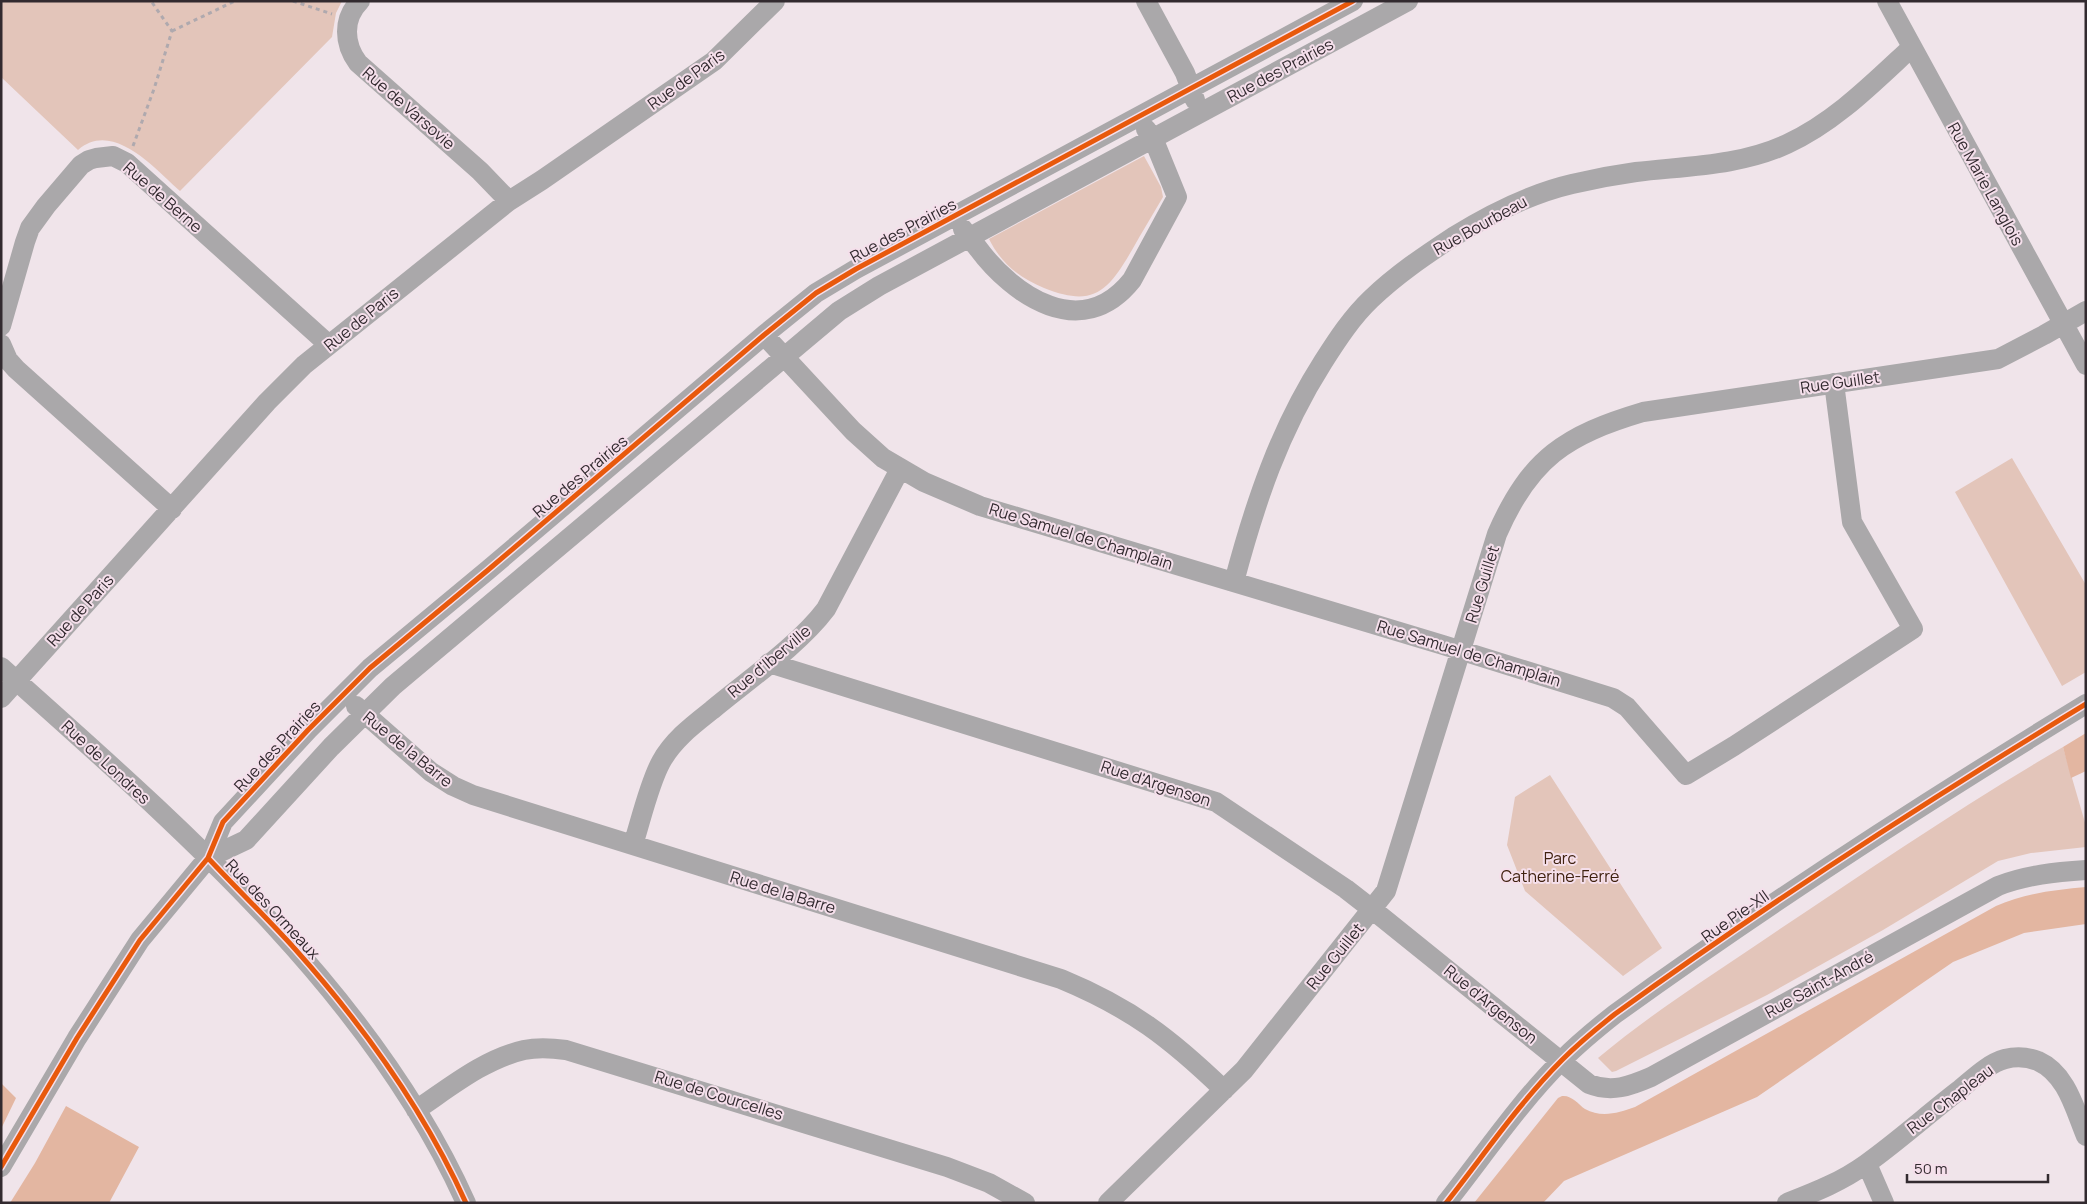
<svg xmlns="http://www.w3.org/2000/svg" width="2087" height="1204" viewBox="0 0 2087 1204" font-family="Manrope,sans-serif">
  <rect width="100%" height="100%" fill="#f0e4ea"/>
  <path fill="#e3c5ba" d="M1,1H342L336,13L332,37L180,191C156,170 113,119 78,150L1,77Z
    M1144,156L1161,187L1163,197C1153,214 1142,232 1132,250C1108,291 1094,308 1044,288C1019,278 1001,263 989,239Z
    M2012,458L2086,585V672L2062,686L1955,492Z
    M2063,747L2086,826V847L2031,853L1998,861L1883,930L1767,995L1616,1071L1612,1072L1598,1058C1654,1011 1717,972 1777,931C1871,868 1965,804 2063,747Z
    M1550,775L1662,948L1623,976L1525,891L1507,845L1515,797Z"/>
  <path fill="#e3b6a1" d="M2086,733V771L2071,778L2063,747Z
    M2086,887V924L2024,933L1953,962L1757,1097L1564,1181L1543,1203H1474L1558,1098L1562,1096C1572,1095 1578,1104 1585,1109C1601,1118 1619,1113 1635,1107L1996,906C2025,893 2055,890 2086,887Z
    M1,1083L16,1098L1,1129Z
    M66,1106L139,1147L109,1203H10L35,1163Z"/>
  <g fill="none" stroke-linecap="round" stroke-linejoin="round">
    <path stroke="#afa9ae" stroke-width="3" stroke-dasharray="4 4" stroke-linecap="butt" d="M293,1L332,14
      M172,31L235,1
      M133,146L154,89L172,31L151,1"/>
    <path stroke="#aaa8aa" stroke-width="20" d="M360,1C342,19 344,44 358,63L480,171L509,201
      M1146,1L1185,73L1195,100
      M1887,1L2086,365
      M963,229C967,237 971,240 977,247C1013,296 1082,343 1132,280L1177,197L1155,143L1146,129
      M1,326L25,242L30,228L46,206L81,165L89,160L96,158L113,156L127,163L329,345
      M764,335L853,431L883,458L924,482L980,506L1443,645L1613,698L1627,707L1686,775L1734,746L1913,629L1852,522L1834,383
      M1,344L8,360L16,369L172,509
      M1234,582C1255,503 1279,431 1323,362C1337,340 1352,317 1371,299C1396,275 1424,256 1453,237C1490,214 1529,194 1572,184C1593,179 1614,175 1636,172C1686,166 1740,166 1787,144C1835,122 1873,83 1912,47
      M769,663L1216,802L1346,889L1373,910L1589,1084C1612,1093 1630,1086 1651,1077L1998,886C2026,875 2056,872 2086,870
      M1,667C173,821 370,989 466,1203
      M1,698L267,402L304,365L509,201L542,180L714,61L775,1
      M356,706L431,772L453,786L473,795L1061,979C1131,1008 1170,1038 1224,1090
      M633,845C641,820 649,784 661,762C673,740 693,725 712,710C748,680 799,645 826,609L900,469
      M208,858L246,840L331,747L393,686L839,311L879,286L1408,1
      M416,1110C449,1088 484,1059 524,1050C538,1047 552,1048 566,1050L947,1167L989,1183L1025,1203
      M1867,1164L1884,1203
      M1,1167L77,1038L140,940L208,858L223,822L308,730L370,668L488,570L764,335L816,293L856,269L1353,1
      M1108,1203L1244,1070L1386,891L1497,534C1530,458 1566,435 1643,412L1998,359L2044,335L2086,311
      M1446,1203C1484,1155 1519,1103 1562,1060C1579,1043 1596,1029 1615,1014C1767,904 1925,802 2086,704
      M1787,1203C1815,1192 1841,1182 1866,1164C1897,1142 1927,1115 1958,1091C1972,1080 1987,1064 2005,1059C2016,1056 2028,1057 2038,1061C2067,1074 2075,1110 2086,1136"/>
    <g stroke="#f5dfeb" stroke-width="8">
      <path id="cycleway" d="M208,858C237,889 267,918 295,949C362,1024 424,1110 466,1203
        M1,1167L77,1038L140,940L208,858L223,822L308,730L370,668L488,570L764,335L816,293L856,269L1353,1
        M1446,1203C1484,1155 1519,1103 1562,1060C1579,1043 1596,1029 1615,1014C1767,904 1925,802 2086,704"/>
    </g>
    <use href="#cycleway" stroke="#e8590c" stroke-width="5"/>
  </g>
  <g text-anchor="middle" stroke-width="4" stroke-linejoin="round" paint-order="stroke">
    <g font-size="16" fill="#322a2f" stroke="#f5dfeb">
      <text transform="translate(1280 70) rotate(-28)" y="6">Rue des Prairies</text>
      <text transform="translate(686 79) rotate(-36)" y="6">Rue de Paris</text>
      <text transform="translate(409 108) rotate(41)" y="6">Rue de Varsovie</text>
      <text transform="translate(1986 184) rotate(61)" y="6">Rue Marie Langlois</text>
      <text transform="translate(163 197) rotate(41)" y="6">Rue de Berne</text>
      <text transform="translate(1480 225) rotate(-29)" y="6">Rue Bourbeau</text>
      <text transform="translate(903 230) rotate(-28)" y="6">Rue des Prairies</text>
      <text transform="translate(361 319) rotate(-39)" y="6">Rue de Paris</text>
      <text transform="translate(1840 382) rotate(-8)" y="6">Rue Guillet</text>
      <text transform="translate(580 476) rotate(-40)" y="6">Rue des Prairies</text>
      <text transform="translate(1081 536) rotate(17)" y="6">Rue Samuel de Champlain</text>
      <text transform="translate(1482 584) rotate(-73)" y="6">Rue Guillet</text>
      <text transform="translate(80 610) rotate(-48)" y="6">Rue de Paris</text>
      <text transform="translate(1469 653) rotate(17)" y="6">Rue Samuel de Champlain</text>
      <text transform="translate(769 661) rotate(-40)" y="6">Rue d'Iberville</text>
      <text transform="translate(277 746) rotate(-47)" y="6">Rue des Prairies</text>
      <text transform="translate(408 749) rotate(39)" y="6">Rue de la Barre</text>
      <text transform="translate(106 762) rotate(43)" y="6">Rue de Londres</text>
      <text transform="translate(1156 783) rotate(18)" y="6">Rue d'Argenson</text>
      <text transform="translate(783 892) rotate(17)" y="6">Rue de la Barre</text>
      <text transform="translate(273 909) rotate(47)" y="6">Rue des Ormeaux</text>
      <text transform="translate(1735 916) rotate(-35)" y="6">Rue Pie-XII</text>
      <text transform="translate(1335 956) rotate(-51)" y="6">Rue Guillet</text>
      <text transform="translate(1819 984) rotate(-29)" y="6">Rue Saint-André</text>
      <text transform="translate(1491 1004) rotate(39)" y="6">Rue d'Argenson</text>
      <text transform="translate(719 1095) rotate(17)" y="6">Rue de Courcelles</text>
      <text transform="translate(1950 1099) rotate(-37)" y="6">Rue Chapleau</text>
    </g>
    <g font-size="16" fill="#3f210f" stroke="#f5dfeb">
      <text x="1560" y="864">Parc<tspan x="1560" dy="18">Catherine-Ferré</tspan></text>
    </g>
  </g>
  <rect width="2087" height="1204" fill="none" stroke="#322a2f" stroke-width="5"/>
  <path d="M1907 1174v8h141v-8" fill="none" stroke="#322a2f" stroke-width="2.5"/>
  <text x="1914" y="1174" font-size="15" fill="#322a2f" stroke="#f5dfeb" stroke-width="4" paint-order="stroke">50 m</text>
</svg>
